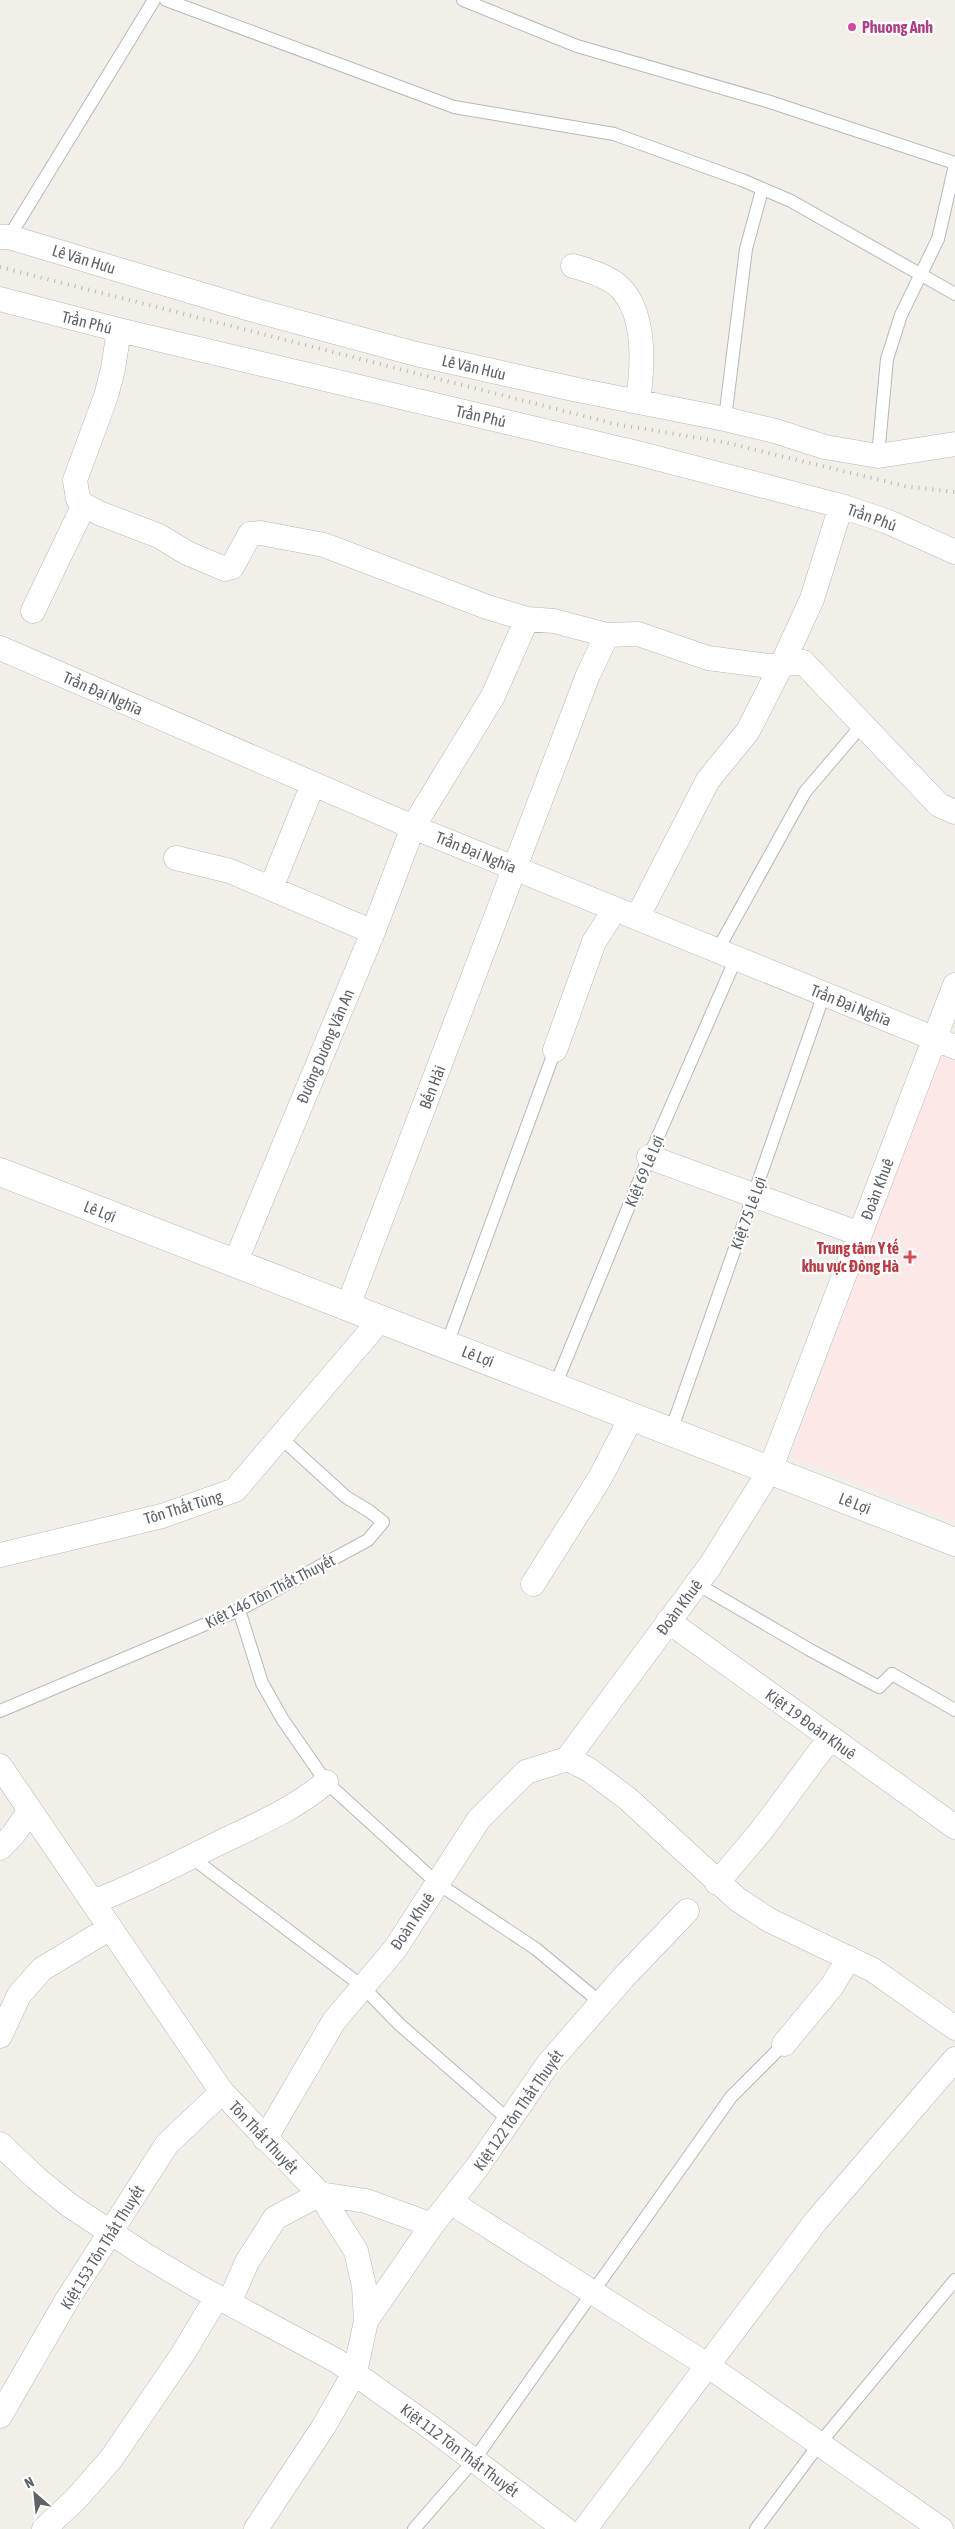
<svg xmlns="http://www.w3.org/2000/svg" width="955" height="2529" viewBox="0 0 955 2529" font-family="'Asap Condensed',sans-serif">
  <rect width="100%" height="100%" fill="#f1efe8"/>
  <path fill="#fce8e6" d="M941,1053L955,1059V1521L791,1456Z"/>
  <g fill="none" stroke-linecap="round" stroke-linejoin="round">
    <g stroke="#b5b8bc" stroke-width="14">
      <path id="service" d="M166,0L454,107L614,134L742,180L791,201L955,294
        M463,0L577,46L767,101L955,163
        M9,237L154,0
        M725,419L746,249L762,190
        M878,456L887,359L901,315L938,239L955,165
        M717,951L805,792L862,725
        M447,1344L555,1050
        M555,1386L649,1157L736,958
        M671,1431L824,994
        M697,1584L810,1650L879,1687L892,1674L955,1710
        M239,1610L262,1683L283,1720L326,1782L437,1883L536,1949L601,2003
        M0,1711L239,1610L368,1540L383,1522L369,1511L346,1497L281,1438
        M191,1857L362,1986L399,2024L510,2121
        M414,2529L474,2460L731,2097L784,2044
        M756,2529L820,2443L955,2280"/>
    </g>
    <g stroke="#b5b8bc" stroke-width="25">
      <path id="minor" d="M0,237H9L250,309L416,354L578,390L725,419L775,431L825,447L878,456L955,444
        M573,266C588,270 604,275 616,284C647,309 643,366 638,401
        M0,299L119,330L641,454L841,506L886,521L955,552
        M119,330L113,369L106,396L75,480L78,499L84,505L99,513L159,536L187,553L225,569L232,567L250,534L261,533L324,545L487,607L527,619L554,621L607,635
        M33,611L84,505
        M0,648L413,827L955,1047
        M176,858L230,871L373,932
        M271,888L313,784
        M637,918L708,780L748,731L782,664L812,599L841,506
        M555,1050L594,942L615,909
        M649,1157L860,1234
        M235,1263L373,932L413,827L493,696L527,619
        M348,1306L588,675L607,635L638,634L708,658L769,666L803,662L939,805L955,812
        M0,1555L162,1516L235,1490L381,1319
        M533,1584L600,1478L632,1416
        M668,1621L955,1827
        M567,1759L588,1769L628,1799L737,1899L769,1920L873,1970L955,2028
        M0,1766L222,2092L320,2194L356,2251L364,2286L366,2321L355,2372L324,2426L256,2529
        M0,1848L13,1835L30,1810
        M717,1883L761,1831L830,1738
        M93,1902C136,1886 176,1864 217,1844C254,1826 295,1809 326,1782
        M0,2036L19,1995L42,1969L110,1928
        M784,2044L832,1986L849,1958
        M265,2139L334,2021L395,1949L479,1819L526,1772L567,1759L710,1566L770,1470L955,985
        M0,2144L36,2178L69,2205L145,2255L199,2287L337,2361L430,2427L565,2529
        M452,2203L707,2365L941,2529
        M229,2303L247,2262L275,2218L320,2194L366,2201L432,2225
        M366,2321L432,2225L478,2166L548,2064L623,1978L687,1911
        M0,2416L67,2300L167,2144L222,2092
        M44,2529L76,2499L111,2459L182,2355L217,2297
        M585,2529L816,2221L955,2059"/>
    </g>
    <g stroke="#b5b8bc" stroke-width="29">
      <path id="tertiary" d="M0,1172L955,1542"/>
    </g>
    <use href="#service" stroke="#fff" stroke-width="12"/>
    <use href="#minor" stroke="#fff" stroke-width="24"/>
    <use href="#tertiary" stroke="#fff" stroke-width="28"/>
    <path stroke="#b6b7b8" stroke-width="4" stroke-dasharray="1 6" stroke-linecap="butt" d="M0,267L615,424L723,442L905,486L955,492"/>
  </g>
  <circle fill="#d1479c" stroke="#fff" stroke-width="2" cx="852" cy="27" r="5"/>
  <path fill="#e0444e" stroke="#fff" stroke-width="2" d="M907.5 1249.5h5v5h5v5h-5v5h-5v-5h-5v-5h5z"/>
  <g text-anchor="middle" stroke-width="4.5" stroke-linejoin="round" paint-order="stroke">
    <g font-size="16" font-weight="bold" fill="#b23c85" stroke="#fff" text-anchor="start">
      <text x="862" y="33">Phuong Anh</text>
    </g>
    <g font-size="16" fill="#5f6368" stroke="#fff">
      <text transform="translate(84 259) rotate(17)" y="6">Lê Văn Hưu</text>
      <text transform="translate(87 322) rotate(14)" y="6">Trần Phú</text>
      <text transform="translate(474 367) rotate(13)" y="6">Lê Văn Hưu</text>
      <text transform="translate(481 416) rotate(13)" y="6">Trần Phú</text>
      <text transform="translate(872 517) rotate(20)" y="6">Trần Phú</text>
      <text transform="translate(103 693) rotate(24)" y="6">Trần Đại Nghĩa</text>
      <text transform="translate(476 852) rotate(22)" y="6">Trần Đại Nghĩa</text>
      <text transform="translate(851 1005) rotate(22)" y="6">Trần Đại Nghĩa</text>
      <text transform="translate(325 1046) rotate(-67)" y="6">Đường Dương Văn An</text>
      <text transform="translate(432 1087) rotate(-69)" y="6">Bến Hải</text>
      <text transform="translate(644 1171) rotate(-67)" y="6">Kiệt 69 Lê Lợi</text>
      <text transform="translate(877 1189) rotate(-69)" y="6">Đoàn Khuê</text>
      <text transform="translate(100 1211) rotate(21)" y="6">Lê Lợi</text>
      <text transform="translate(748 1213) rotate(-70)" y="6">Kiệt 75 Lê Lợi</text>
      <text transform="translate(478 1356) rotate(21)" y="6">Lê Lợi</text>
      <text transform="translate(855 1503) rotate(21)" y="6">Lê Lợi</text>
      <text transform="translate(183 1507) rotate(-17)" y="6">Tôn Thất Tùng</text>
      <text transform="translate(270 1591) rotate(-27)" y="6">Kiệt 146 Tôn Thất Thuyết</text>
      <text transform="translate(679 1607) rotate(-53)" y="6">Đoàn Khuê</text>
      <text transform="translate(811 1724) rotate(36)" y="6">Kiệt 19 Đoàn Khuê</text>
      <text transform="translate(412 1921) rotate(-56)" y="6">Đoàn Khuê</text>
      <text transform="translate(518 2110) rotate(-55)" y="6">Kiệt 122 Tôn Thất Thuyết</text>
      <text transform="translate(264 2137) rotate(47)" y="6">Tôn Thất Thuyết</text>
      <text transform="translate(102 2247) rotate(-58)" y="6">Kiệt 153 Tôn Thất Thuyết</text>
      <text transform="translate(460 2450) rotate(37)" y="6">Kiệt 112 Tôn Thất Thuyết</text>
    </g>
    <g font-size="16" font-weight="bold" fill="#be3a42" stroke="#fff" text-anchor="end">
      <text x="899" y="1254">Trung tâm Y tế<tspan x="899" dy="18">khu vực Đông Hà</tspan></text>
    </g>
  </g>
  <g transform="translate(35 2494) rotate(333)" stroke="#ffffff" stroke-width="4" paint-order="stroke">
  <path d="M0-4L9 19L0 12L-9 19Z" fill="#5f6368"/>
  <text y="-8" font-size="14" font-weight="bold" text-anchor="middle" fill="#5f6368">N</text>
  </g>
</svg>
